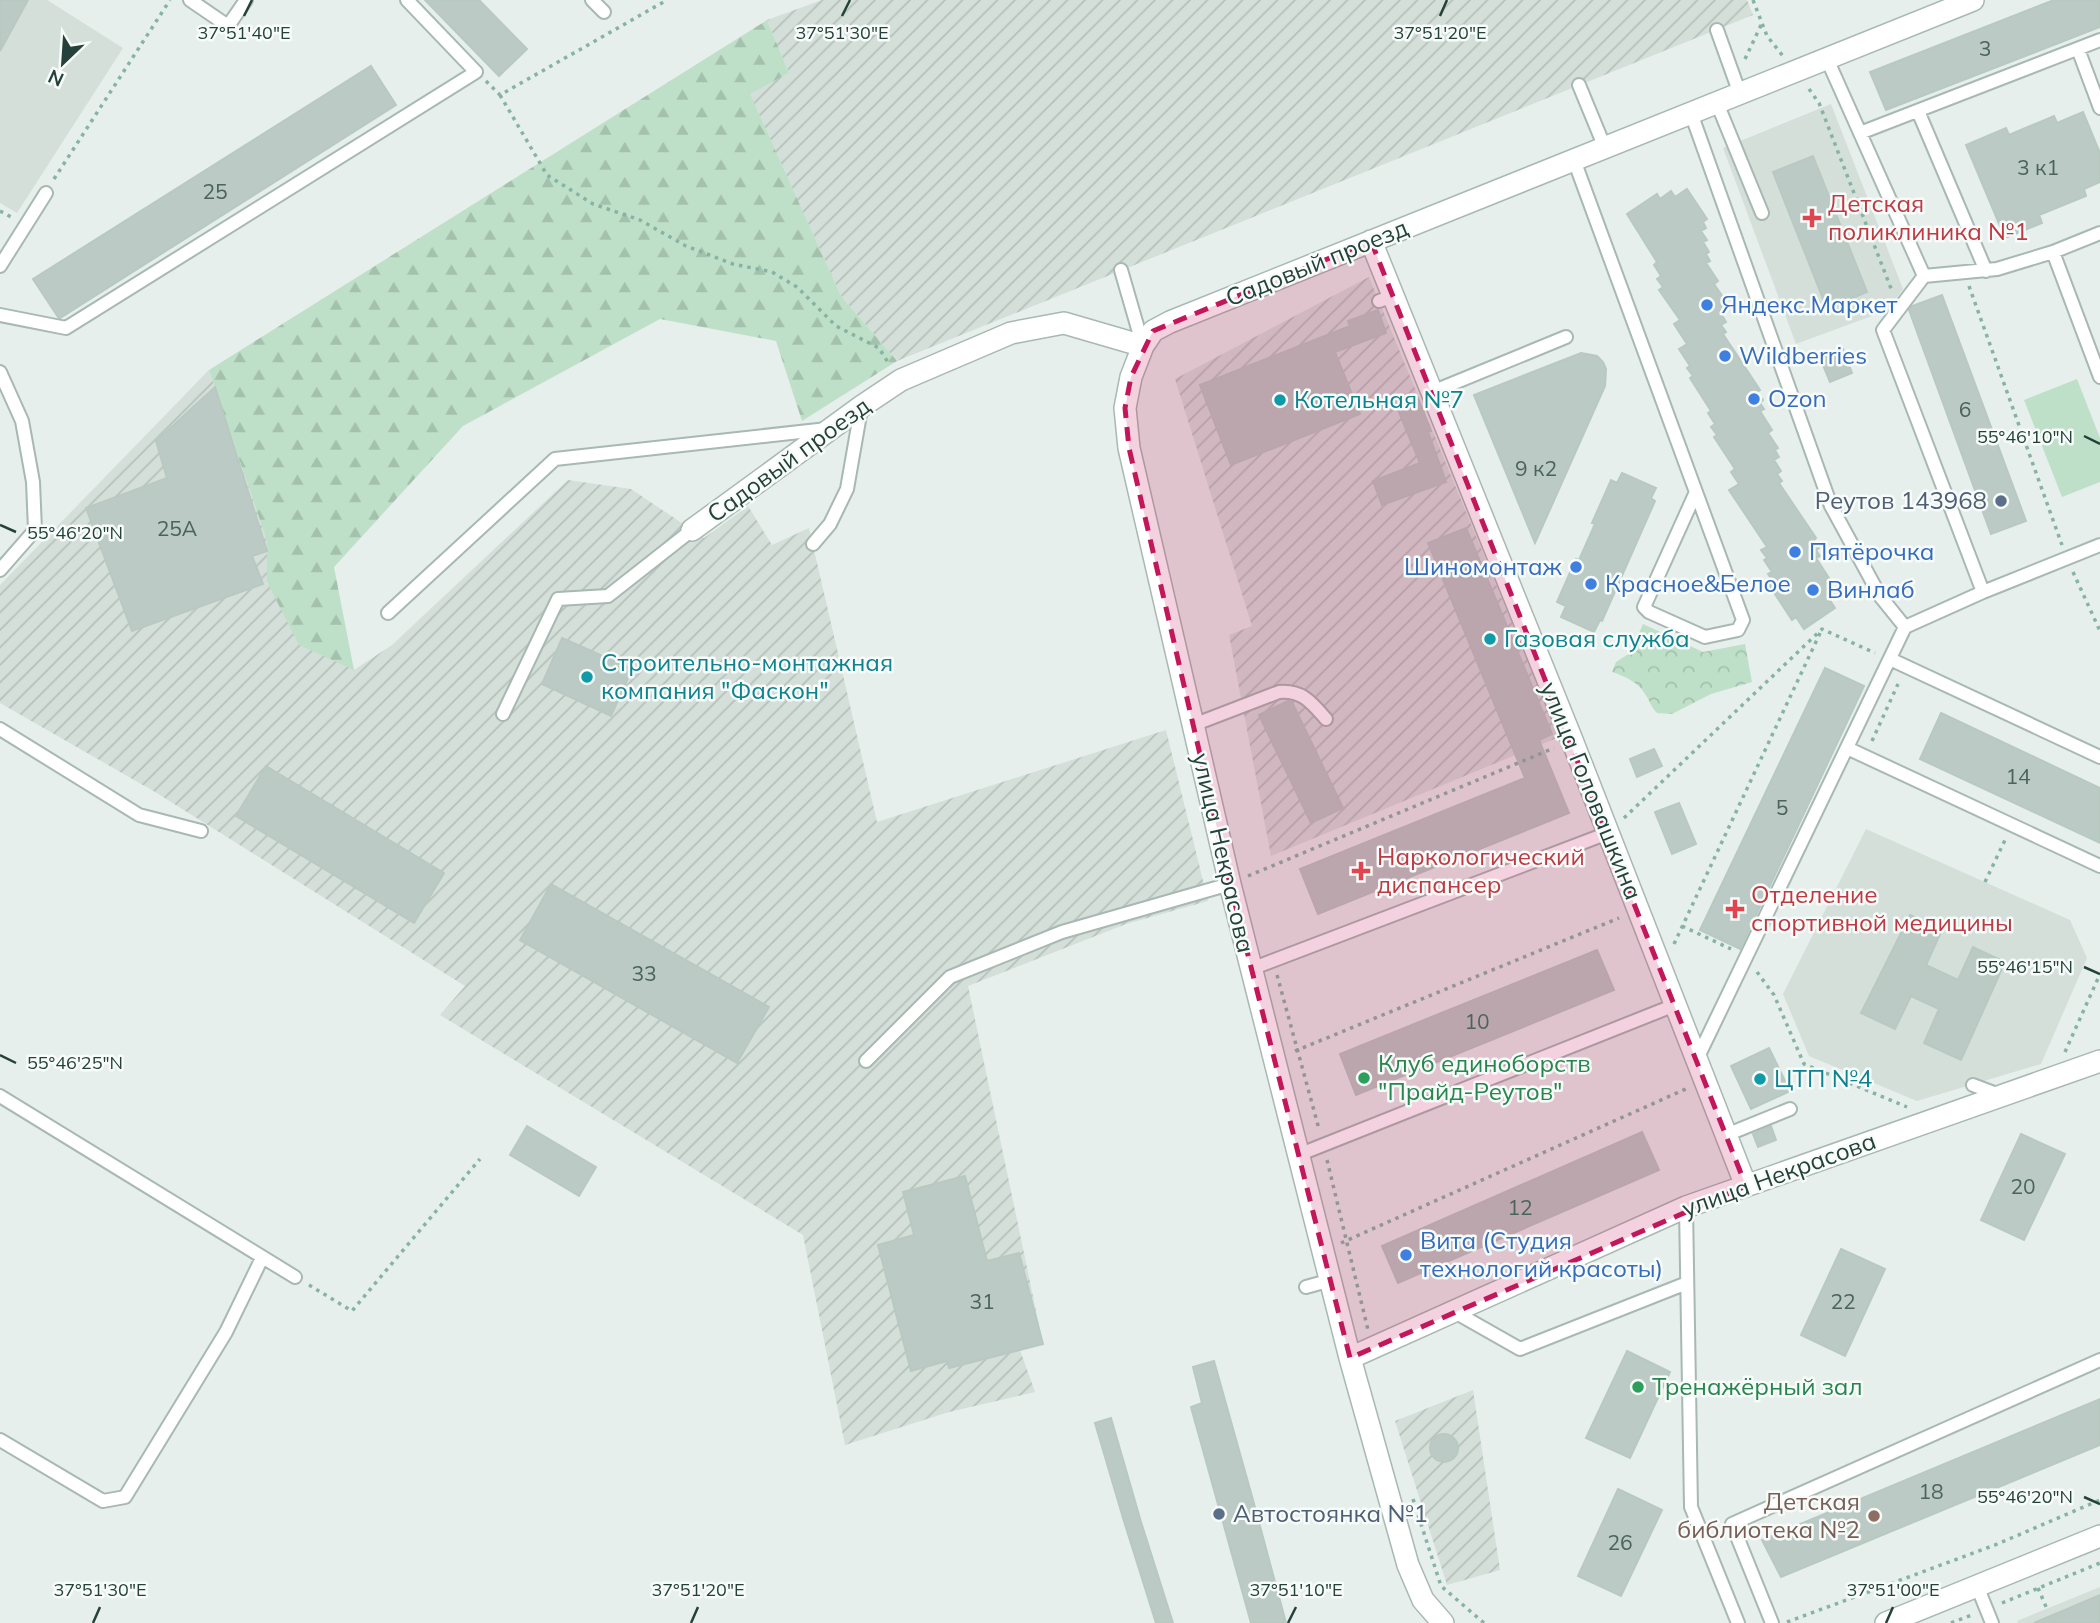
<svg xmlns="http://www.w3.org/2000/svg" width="2100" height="1623" viewBox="0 0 2100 1623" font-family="Mulish,sans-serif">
  <defs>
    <pattern id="industrial-furrows" width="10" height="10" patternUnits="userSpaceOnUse" patternTransform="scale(1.75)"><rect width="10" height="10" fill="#d4dfda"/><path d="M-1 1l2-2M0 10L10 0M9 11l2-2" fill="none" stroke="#b6c1bc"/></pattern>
    <pattern id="forest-firs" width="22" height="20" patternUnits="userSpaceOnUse" patternTransform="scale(1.75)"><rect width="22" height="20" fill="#bfe0c8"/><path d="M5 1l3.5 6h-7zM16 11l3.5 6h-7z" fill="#a4c1ad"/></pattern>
    <pattern id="park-crowns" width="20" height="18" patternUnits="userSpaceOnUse" patternTransform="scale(1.75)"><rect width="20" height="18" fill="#bfe0c8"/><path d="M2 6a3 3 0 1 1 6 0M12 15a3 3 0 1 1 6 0" fill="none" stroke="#a4c1ad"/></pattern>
  </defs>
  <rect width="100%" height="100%" fill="#e6efeb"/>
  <path fill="#d4dfda" d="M0,0H47L123,48L17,213L0,203Z
    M1831,104L1903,289L1892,304L1880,313L1796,344L1723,148Z
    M1866,829L2070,920L2087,958L2041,1064L1917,1101L1809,1056L1783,994Z
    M2100,1587V1623H2018L2017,1621Z"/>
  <path fill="url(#industrial-furrows)" d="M822,0H1747L1753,15L897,361L841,296L749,93L789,73L767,20Z
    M1369,277L1559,737L1271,856L1229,635L1252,626L1175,379Z
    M209,370L267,541V583L354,670L392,645L568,480L631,489L704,538L748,506L772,545L809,528L877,822L1166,730L1208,901L1126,924L968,986L1043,1344L1020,1350L1035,1392L949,1412L845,1445L803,1235L440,1015L465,986L155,792L0,703V585Z
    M1473,1390L1500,1570L1447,1585L1395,1421Z"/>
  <path fill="url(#forest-firs)" d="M767,20L789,73L750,94L841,296L897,361L802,421L776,341L660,319L463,426L334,567L354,670L299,645L267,582V541L209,370Z"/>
  <path fill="url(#park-crowns)" d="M1643,624L1703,652L1745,644L1752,682L1711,694L1672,714L1657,713C1651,707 1650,701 1645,694C1638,682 1624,676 1612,672L1616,662L1630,653Z"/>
  <path fill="#bfe0c8" d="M2077,379L2100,438V482L2062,497L2024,400Z"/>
  <path fill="#bbcac4" stroke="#b8c9c2" stroke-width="2" d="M0,0H28L0,51Z
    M425,0H479L527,49L499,76Z
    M2054,0H2100V27L1886,110L1870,72Z
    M371,66L396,105L60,318L58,317L33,279Z
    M2083,112L2100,153V182L2084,189L2086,196L2039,215L2042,223L2005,238L1966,145L2006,128L2009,135L2054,116L2057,123Z
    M1813,156L1867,292L1827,309L1773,172Z
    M1687,189L1707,219L1703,222L1706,228L1701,231L1707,240L1703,242L1709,252L1706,254L1710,261L1706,263L1718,281L1714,284L1725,300L1720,303L1724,310L1720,312L1726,322L1721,325L1726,332L1723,334L1760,390L1757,392L1763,400L1760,403L1764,409L1760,411L1772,430L1768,433L1778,448L1775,450L1779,457L1774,460L1781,471L1777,474L1782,481L1779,483L1816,538L1814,540L1819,548L1816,550L1820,556L1816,558L1829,578L1825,581L1834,596L1829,599L1835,608L1804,629L1796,617L1792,620L1769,585L1774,583L1768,574L1772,572L1764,560L1767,558L1761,550L1767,547L1729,490L1739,484L1731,472L1735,469L1714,437L1717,435L1711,427L1715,424L1708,413L1711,411L1690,378L1693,376L1687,368L1690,366L1679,349L1687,344L1674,324L1680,320L1659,290L1663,287L1657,279L1661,276L1654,265L1657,262L1627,214L1657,194L1660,199L1671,191L1675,197Z
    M1942,295L2026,521L1991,534L1909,310L1912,306Z
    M1378,310L1386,333L1335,352L1360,414L1231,465L1200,385L1350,326L1348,321Z
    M1843,349L1852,373L1830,382L1820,358Z
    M1581,353L1597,356L1603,362L1606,369L1605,386L1535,543L1474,395Z
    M215,387L267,551L252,556L263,584L132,631L86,508L167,478L156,441Z
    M1417,396L1431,431L1428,432L1446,482L1382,505L1373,481L1420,463L1396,405Z
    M1622,473L1656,488L1651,498L1655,501L1602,621L1600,620L1594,632L1561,617L1566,606L1557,602L1576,559L1579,560L1595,524L1592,523L1611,480L1617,483Z
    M1466,528L1552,734L1539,740L1569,813L1318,914L1300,869L1525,778L1428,543Z
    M562,638L632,669L611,716L542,684Z
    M1825,668L1864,686L1740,949L1700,930Z
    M1288,701L1292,702L1343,808L1311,823L1259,715Z
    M1941,713L2100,788V843L1920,759Z
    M1654,749L1662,766L1637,777L1630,759Z
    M266,766L444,873L414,923L236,816Z
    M1679,803L1696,844L1672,854L1655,812Z
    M551,884L769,1007L737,1063L520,940Z
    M1910,915L1942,930L1926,965L1958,980L1973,947L2005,962L1961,1060L1924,1043L1939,1009L1911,996L1895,1029L1861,1013Z
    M1597,950L1614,990L1356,1095L1340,1054Z
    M1769,1048L1790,1091L1751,1109L1731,1066Z
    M527,1126L596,1167L579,1196L510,1155Z
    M1771,1126L1776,1140L1758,1147L1753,1134Z
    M1642,1132L1659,1170L1398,1283L1382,1246Z
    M2021,1134L2065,1154L2024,1240L1981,1220Z
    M965,1176L987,1261L1019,1253L1043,1344L949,1368L947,1361L911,1371L878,1245L914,1235L903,1192Z
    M1841,1249L1885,1269L1845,1356L1801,1335Z
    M1627,1351L1670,1372L1630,1458L1586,1438Z
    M1214,1361L1253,1500L1286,1623H1251L1191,1407L1202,1403L1193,1367Z
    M2100,1399V1445L1781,1577L1762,1540Z
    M1111,1418L1141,1522L1173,1623H1156L1123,1518L1095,1423Z
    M1430 1448a14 14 0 1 1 28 0a14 14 0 1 1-28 0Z
    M1618,1489L1662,1510L1621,1596L1578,1576Z
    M2100,1595V1623H2034Z"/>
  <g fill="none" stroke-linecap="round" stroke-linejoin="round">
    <g stroke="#a8b8b2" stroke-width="16">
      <path id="service" d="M190,0L228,26L246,0
        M592,0L604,12
        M1717,30L1740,94
        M2078,49L2100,108
        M1827,59L1924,276L1997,269L2053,252L2100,233
        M1579,85L1605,148
        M1717,103L1762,213
        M1918,111L1986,271
        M1691,113L1831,506L1880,596L1905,627
        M1860,133L2100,40
        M1574,160L1743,620L1738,630L1705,637L1649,612L1644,607L1696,492
        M2053,252L2100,377
        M0,266L46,193
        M1121,270L1143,346
        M1924,276L1883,330L1983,592
        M1379,301L1393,296
        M0,315L66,328L476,72L407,0
        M0,372L22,421L33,482L35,530L0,570
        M1432,392L1566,337
        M813,544L830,524L847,489L861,409
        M388,613L555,459L827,429
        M1890,659L2100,757
        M503,714L558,599L608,596L692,530
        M1193,725L1279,692C1302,690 1311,702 1326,719
        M0,729L139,815L201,831
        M1847,748L2100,866
        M1251,969L1608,833
        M1697,1059L1905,627L1983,592L2100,545
        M866,1061L950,977L1062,932L1230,884
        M1973,1085L2002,1096
        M0,1096L295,1277
        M1726,1135L1790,1109
        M1298,1155L1675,1005
        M1686,1207L1691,1507L1738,1623
        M1306,1287L1331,1280
        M1453,1311L1520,1349L1687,1283
        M0,1440L103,1501L125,1497L226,1332L262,1258
        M1977,1586L1992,1623
        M1772,1623L1732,1524L2100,1360"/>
    </g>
    <g stroke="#a8b8b2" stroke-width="24">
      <path id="minor" d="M1371,241L1572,740L1746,1186
        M692,530L862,406L901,380L1011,333L1064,323L1143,346
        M1350,1358L1686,1207L2100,1061
        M1443,1623L1423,1600L1408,1565L1350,1358L1230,884L1129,448L1125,408L1131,377L1143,346L1153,331L1170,322L1973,0
        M1886,1623L2100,1536"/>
    </g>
    <path stroke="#86b3a5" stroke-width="3.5" stroke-dasharray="3.5 5" stroke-linecap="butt" d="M1753,0L1767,36L1783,56
      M1745,59L1762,23
      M486,81L500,95L667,0
      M1809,89L1819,103L1892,291
      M500,95L547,175L593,204L640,220L686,246L733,264L772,272L797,287L836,326L879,348L889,364
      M54,179L170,0
      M0,211L13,218
      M1969,286L2062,545
      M2073,572L2100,631
      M1872,741L1898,684
      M1624,818L1822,629L1875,653
      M1248,876L1554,748
      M1985,882L2005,840
      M1682,926L1731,949
      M1674,944L1822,629
      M1757,972L1774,995L1804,1064L1907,1107
      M1277,975L1319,1129
      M1295,1051L1619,918
      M2065,1052L2100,974
      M1327,1160L1368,1330
      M1341,1243L1688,1088
      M309,1285L352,1311L480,1159
      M1413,1499L1441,1586L1484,1623
      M2038,1588L2047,1609
      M2002,1603L2100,1563
      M1787,1622L1995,1545L2100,1500
      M1951,1623L1972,1615"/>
    <use href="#service" stroke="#fff" stroke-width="12"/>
    <use href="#minor" stroke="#fff" stroke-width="21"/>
  </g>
  <path fill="#c2185b" fill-opacity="0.2" stroke="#c2185b" stroke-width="5" stroke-dasharray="14 9" stroke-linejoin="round" d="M1371,241L1746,1186L1350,1358L1230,884L1129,448L1125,408L1131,377L1153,331Z"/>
  <path fill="none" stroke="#24423a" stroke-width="2.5" d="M244,16L252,0M842,16L850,0M1440,16L1447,0M2084,436L2100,444M0,525L16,532M2084,967L2100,974M0,1055L16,1063M2084,1497L2100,1504M93,1623L100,1607M691,1623L698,1607M1288,1623L1296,1607M1886,1623L1893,1607"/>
  <g fill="#e0444e" stroke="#f7fbf9" stroke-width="2.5">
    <path d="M1808.5 207.5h7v7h7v7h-7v7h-7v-7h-7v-7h7z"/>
    <path d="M1357.5 860.5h7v7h7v7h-7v7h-7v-7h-7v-7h7z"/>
    <path d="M1731.5 898.5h7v7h7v7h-7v7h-7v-7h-7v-7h7z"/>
  </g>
  <g fill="#3f7fe0" stroke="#f7fbf9" stroke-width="2.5">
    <circle cx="1707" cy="305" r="7"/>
    <circle cx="1725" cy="356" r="7"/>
    <circle cx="1754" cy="399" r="7"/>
    <circle cx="1795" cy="552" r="7"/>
    <circle cx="1576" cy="567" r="7"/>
    <circle cx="1591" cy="584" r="7"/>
    <circle cx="1813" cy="590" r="7"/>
    <circle cx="1406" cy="1255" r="7"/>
  </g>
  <g fill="#0f9aa8" stroke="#f7fbf9" stroke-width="2.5">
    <circle cx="1280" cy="400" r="7"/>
    <circle cx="1490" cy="639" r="7"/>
    <circle cx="587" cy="677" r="7"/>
    <circle cx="1760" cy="1079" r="7"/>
  </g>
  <g fill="#5c6f8a" stroke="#f7fbf9" stroke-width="2.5">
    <circle cx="2001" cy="501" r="7"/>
    <circle cx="1219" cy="1514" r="7"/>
  </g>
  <g fill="#2e9e5b" stroke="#f7fbf9" stroke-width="2.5">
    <circle cx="1364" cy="1078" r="7"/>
    <circle cx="1638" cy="1387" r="7"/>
  </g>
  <circle fill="#8d6e63" stroke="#f7fbf9" stroke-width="2.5" cx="1874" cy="1516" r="7"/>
  <g text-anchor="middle" stroke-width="5" stroke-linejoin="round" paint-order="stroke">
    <g font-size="21" fill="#4a645c">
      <text x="1985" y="56">3</text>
      <text x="2038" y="175">3 к1</text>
      <text x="215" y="199">25</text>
      <text x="1965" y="417">6</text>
      <text x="1536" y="476">9 к2</text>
      <text x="177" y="536">25А</text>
      <text x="2018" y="784">14</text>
      <text x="1782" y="815">5</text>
      <text x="644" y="981">33</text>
      <text x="1477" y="1029">10</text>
      <text x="2023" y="1194">20</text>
      <text x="1520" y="1215">12</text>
      <text x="982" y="1309">31</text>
      <text x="1843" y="1309">22</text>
      <text x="1931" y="1499">18</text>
      <text x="1620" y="1550">26</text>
    </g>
    <g font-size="24" fill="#be3a42" stroke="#f7fbf9" text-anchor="start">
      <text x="1828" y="212">Детская<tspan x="1828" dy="28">поликлиника №1</tspan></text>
      <text x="1377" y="865">Наркологический<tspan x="1377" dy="28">диспансер</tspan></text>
      <text x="1751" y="903">Отделение<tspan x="1751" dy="28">спортивной медицины</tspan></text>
    </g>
    <g font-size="24" fill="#24423a" stroke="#f7fbf9">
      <text transform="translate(1317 263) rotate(-22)" y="8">Садовый проезд</text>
      <text transform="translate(789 460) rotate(-36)" y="8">Садовый проезд</text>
      <text transform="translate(1591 791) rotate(68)" y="8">улица Головашкина</text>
      <text transform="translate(1223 853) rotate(77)" y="8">улица Некрасова</text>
      <text transform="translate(1779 1175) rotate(-20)" y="8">улица Некрасова</text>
    </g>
    <g font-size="24" fill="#366cbe" stroke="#f7fbf9" text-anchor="start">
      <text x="1721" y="313">Яндекс.Маркет</text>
      <text x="1739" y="364">Wildberries</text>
      <text x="1768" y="407">Ozon</text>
      <text x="1809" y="560">Пятёрочка</text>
      <text x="1562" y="575" text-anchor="end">Шиномонтаж</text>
      <text x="1605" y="592">Красное&amp;Белое</text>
      <text x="1827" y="598">Винлаб</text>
      <text x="1420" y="1249">Вита (Студия<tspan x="1420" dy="28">технологий красоты)</tspan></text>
    </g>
    <g font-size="24" fill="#0d838f" stroke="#f7fbf9" text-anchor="start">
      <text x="1294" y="408">Котельная №7</text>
      <text x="1504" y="647">Газовая служба</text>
      <text x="601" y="671">Строительно-монтажная<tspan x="601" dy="28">компания "Фаскон"</tspan></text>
      <text x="1774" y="1087">ЦТП №4</text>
    </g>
    <g font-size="24" fill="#4e5e75" stroke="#f7fbf9" text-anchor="end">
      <text x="1987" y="509">Реутов 143968</text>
      <text x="1233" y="1522" text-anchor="start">Автостоянка №1</text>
    </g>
    <g font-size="24" fill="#27864d" stroke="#f7fbf9" text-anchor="start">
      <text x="1378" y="1072">Клуб единоборств<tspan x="1378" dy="28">"Прайд-Реутов"</tspan></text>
      <text x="1652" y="1395">Тренажёрный зал</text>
    </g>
    <g font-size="24" fill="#785e54" stroke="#f7fbf9" text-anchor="end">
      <text x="1860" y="1510">Детская<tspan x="1860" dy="28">библиотека №2</tspan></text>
    </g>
  </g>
  <g font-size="18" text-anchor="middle" fill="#24423a" stroke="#f7fbf9" stroke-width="5" stroke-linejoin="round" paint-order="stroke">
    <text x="244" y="39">37°51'40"E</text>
    <text x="842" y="39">37°51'30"E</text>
    <text x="1440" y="39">37°51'20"E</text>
    <text x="2025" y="443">55°46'10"N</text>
    <text x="75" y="539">55°46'20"N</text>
    <text x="2025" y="973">55°46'15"N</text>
    <text x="75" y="1069">55°46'25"N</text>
    <text x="2025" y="1503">55°46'20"N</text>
    <text x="100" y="1596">37°51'30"E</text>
    <text x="698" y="1596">37°51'20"E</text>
    <text x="1296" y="1596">37°51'10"E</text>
    <text x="1893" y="1596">37°51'00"E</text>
  </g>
  <g transform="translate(63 63) rotate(205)" stroke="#f7fbf9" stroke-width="5" paint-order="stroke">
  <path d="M0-5L12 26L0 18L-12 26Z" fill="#24423a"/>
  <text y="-10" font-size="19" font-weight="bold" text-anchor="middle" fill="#24423a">N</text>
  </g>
</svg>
